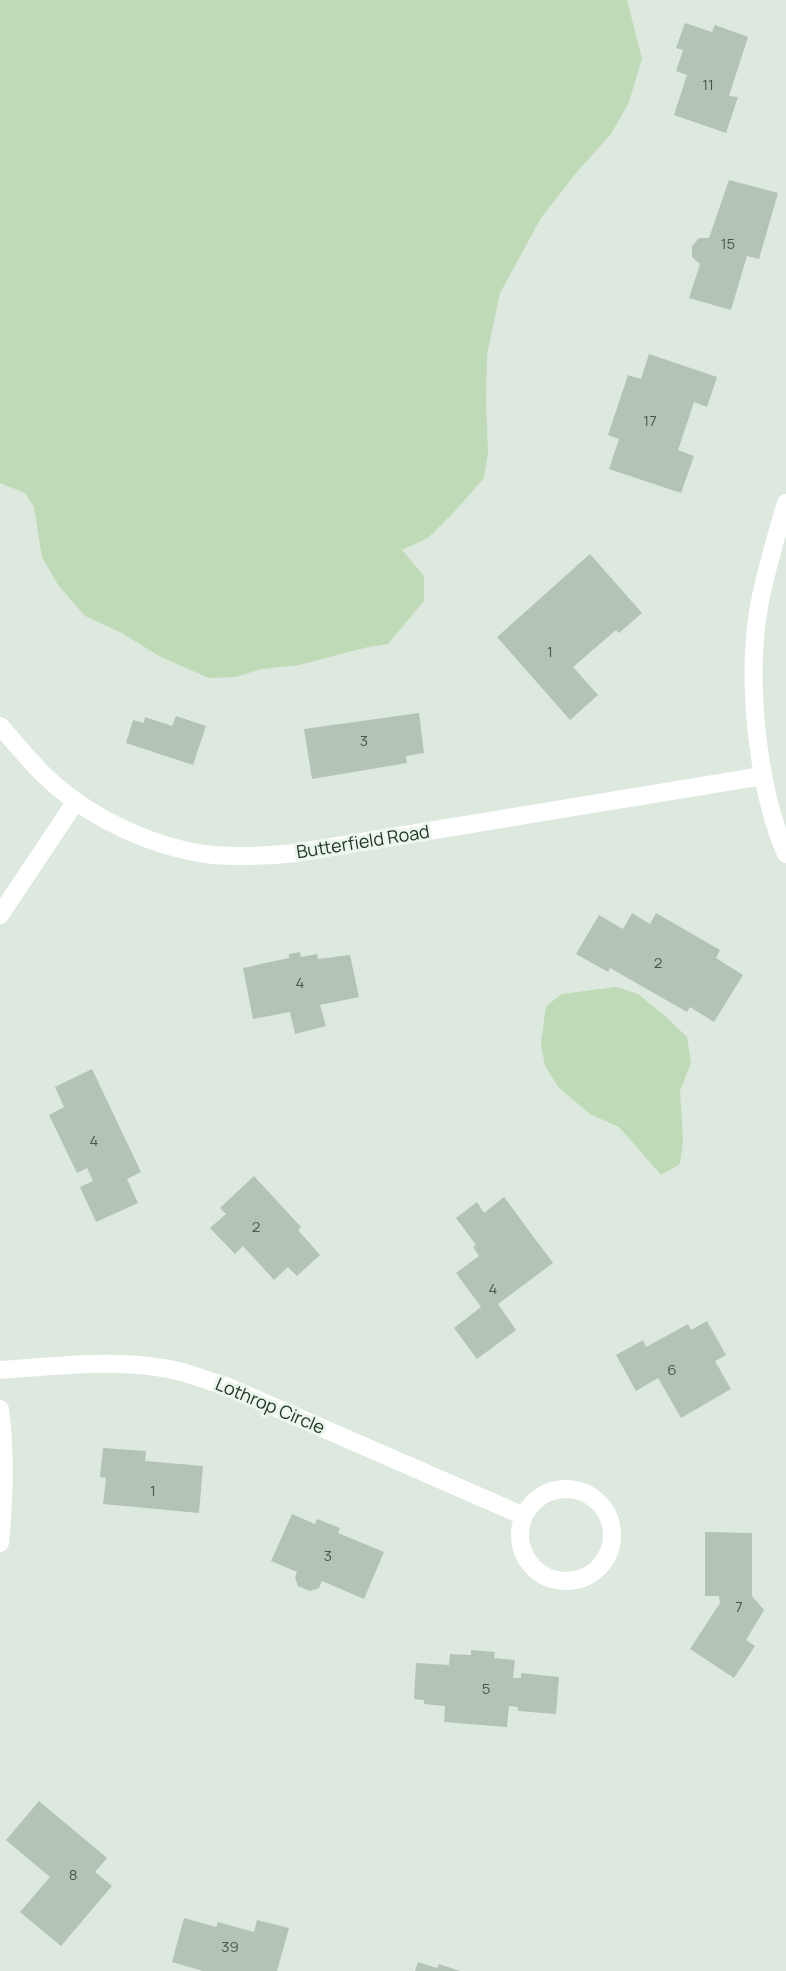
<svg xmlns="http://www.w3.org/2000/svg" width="786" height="1971" viewBox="0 0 786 1971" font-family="Manrope,sans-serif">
  <rect width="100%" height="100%" fill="#dde9de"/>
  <path fill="#bedab6" d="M0,0H627L642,59L629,102L611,134L576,173L541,218L500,293L487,354L486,401L488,453L484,478L455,511L428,538L402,550L424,576V601L388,644L368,647L299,665L262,669L235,677L209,678L159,656L122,633L85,616L58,585L42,557L34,507L25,493L0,483Z
    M616,987L638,994L665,1016L687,1037L691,1063L680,1091L683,1140L680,1164L661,1175L619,1127L590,1114L559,1088L545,1066L541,1043L546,1006L562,994Z"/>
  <path fill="#b3c3b6" d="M685,23L712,32L715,25L748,37L729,96L738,97L726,133L674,115L687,75L676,71L683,50L676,48Z
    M729,180L778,193L759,259L747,256L731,310L689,298L700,264L692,257V246L699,238H709Z
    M649,354L717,377L707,407L694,402L678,450L694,456L681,493L609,469L619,439L608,435L628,375L641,379Z
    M590,554L642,613L619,633L616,630L573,667L598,695L570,720L497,637Z
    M419,713L424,753L406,756L407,763L312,779L304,729Z
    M176,716L206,726L193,765L126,743L133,720L144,723L145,717L172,726Z
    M632,913L650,924L656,913L720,950L716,958L743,975L714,1022L690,1007L687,1012L610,968L608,972L576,954L599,915L623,929Z
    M300,952L301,957L317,954L318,959L350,955L359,997L320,1005L326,1026L295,1034L290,1012L253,1019L243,968L289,958V954Z
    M92,1069L141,1172L127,1179L138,1203L96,1222L80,1187L93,1181L87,1168L77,1173L49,1115L64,1107L55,1087Z
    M254,1176L301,1227L298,1230L320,1255L297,1276L288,1267L274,1280L243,1246L235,1254L210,1228L226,1214L220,1208Z
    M504,1197L553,1263L498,1304L516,1330L477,1359L454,1328L481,1307L456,1273L479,1256L473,1247L476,1245L456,1218L477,1202L484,1213Z
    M707,1321L726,1355L715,1361L731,1389L681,1418L658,1378L636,1391L616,1355L643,1340L646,1347L688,1324L691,1330Z
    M103,1448L146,1451L145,1461L203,1466L199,1513L103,1504L106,1478L100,1477Z
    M292,1514L315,1524L317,1519L340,1528L338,1533L384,1552L364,1599L322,1581L319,1588L310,1591L298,1586L295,1577L297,1572L271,1561Z
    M705,1532L752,1533V1596L764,1610L746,1640L755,1646L734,1678L690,1649L720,1603L719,1596H705Z
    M471,1650L495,1652L494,1658L515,1660L513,1678H521V1673L559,1677L556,1714L518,1711V1707L509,1706L507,1727L444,1722L445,1706L424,1704V1700L414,1699L416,1663L449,1665L450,1654L471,1655Z
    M39,1801L107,1858L95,1872L112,1886L61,1946L20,1912L50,1877L6,1840Z
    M184,1918L216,1927L218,1922L254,1932L257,1920L289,1928L277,1971H203L172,1962Z
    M418,1962L437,1968L439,1964L460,1971H415Z"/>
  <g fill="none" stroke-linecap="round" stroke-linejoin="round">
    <path stroke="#fff" stroke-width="18" d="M786,503C777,533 768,565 761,596C745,670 756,784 786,854
      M0,726C14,742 28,759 43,774C87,817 152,848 213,855C241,857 268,856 295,853L763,776
      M0,915L76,801
      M0,1370C58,1366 125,1357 182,1372C196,1376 211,1382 226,1386L524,1516
      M0,1409C6,1453 4,1499 0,1543
      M520 1535a46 46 0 1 1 92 0a46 46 0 1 1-92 0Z"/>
  </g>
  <g text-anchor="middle" stroke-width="6" stroke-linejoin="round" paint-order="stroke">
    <g font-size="15" fill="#455a4a">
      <text x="708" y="90">11</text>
      <text x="728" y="249">15</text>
      <text x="650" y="426">17</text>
      <text x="550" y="657">1</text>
      <text x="364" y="746">3</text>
      <text x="658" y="968">2</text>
      <text x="300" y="988">4</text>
      <text x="94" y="1146">4</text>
      <text x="256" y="1232">2</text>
      <text x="493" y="1294">4</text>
      <text x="672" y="1375">6</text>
      <text x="153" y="1496">1</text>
      <text x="328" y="1561">3</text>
      <text x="739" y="1612">7</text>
      <text x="486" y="1694">5</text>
      <text x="73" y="1880">8</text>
      <text x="230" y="1952">39</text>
    </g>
    <g font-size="18" fill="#203726" stroke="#edf6ed">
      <text transform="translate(363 842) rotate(-9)" y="6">Butterfield Road</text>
      <text transform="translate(270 1406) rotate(23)" y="6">Lothrop Circle</text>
    </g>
  </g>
</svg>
